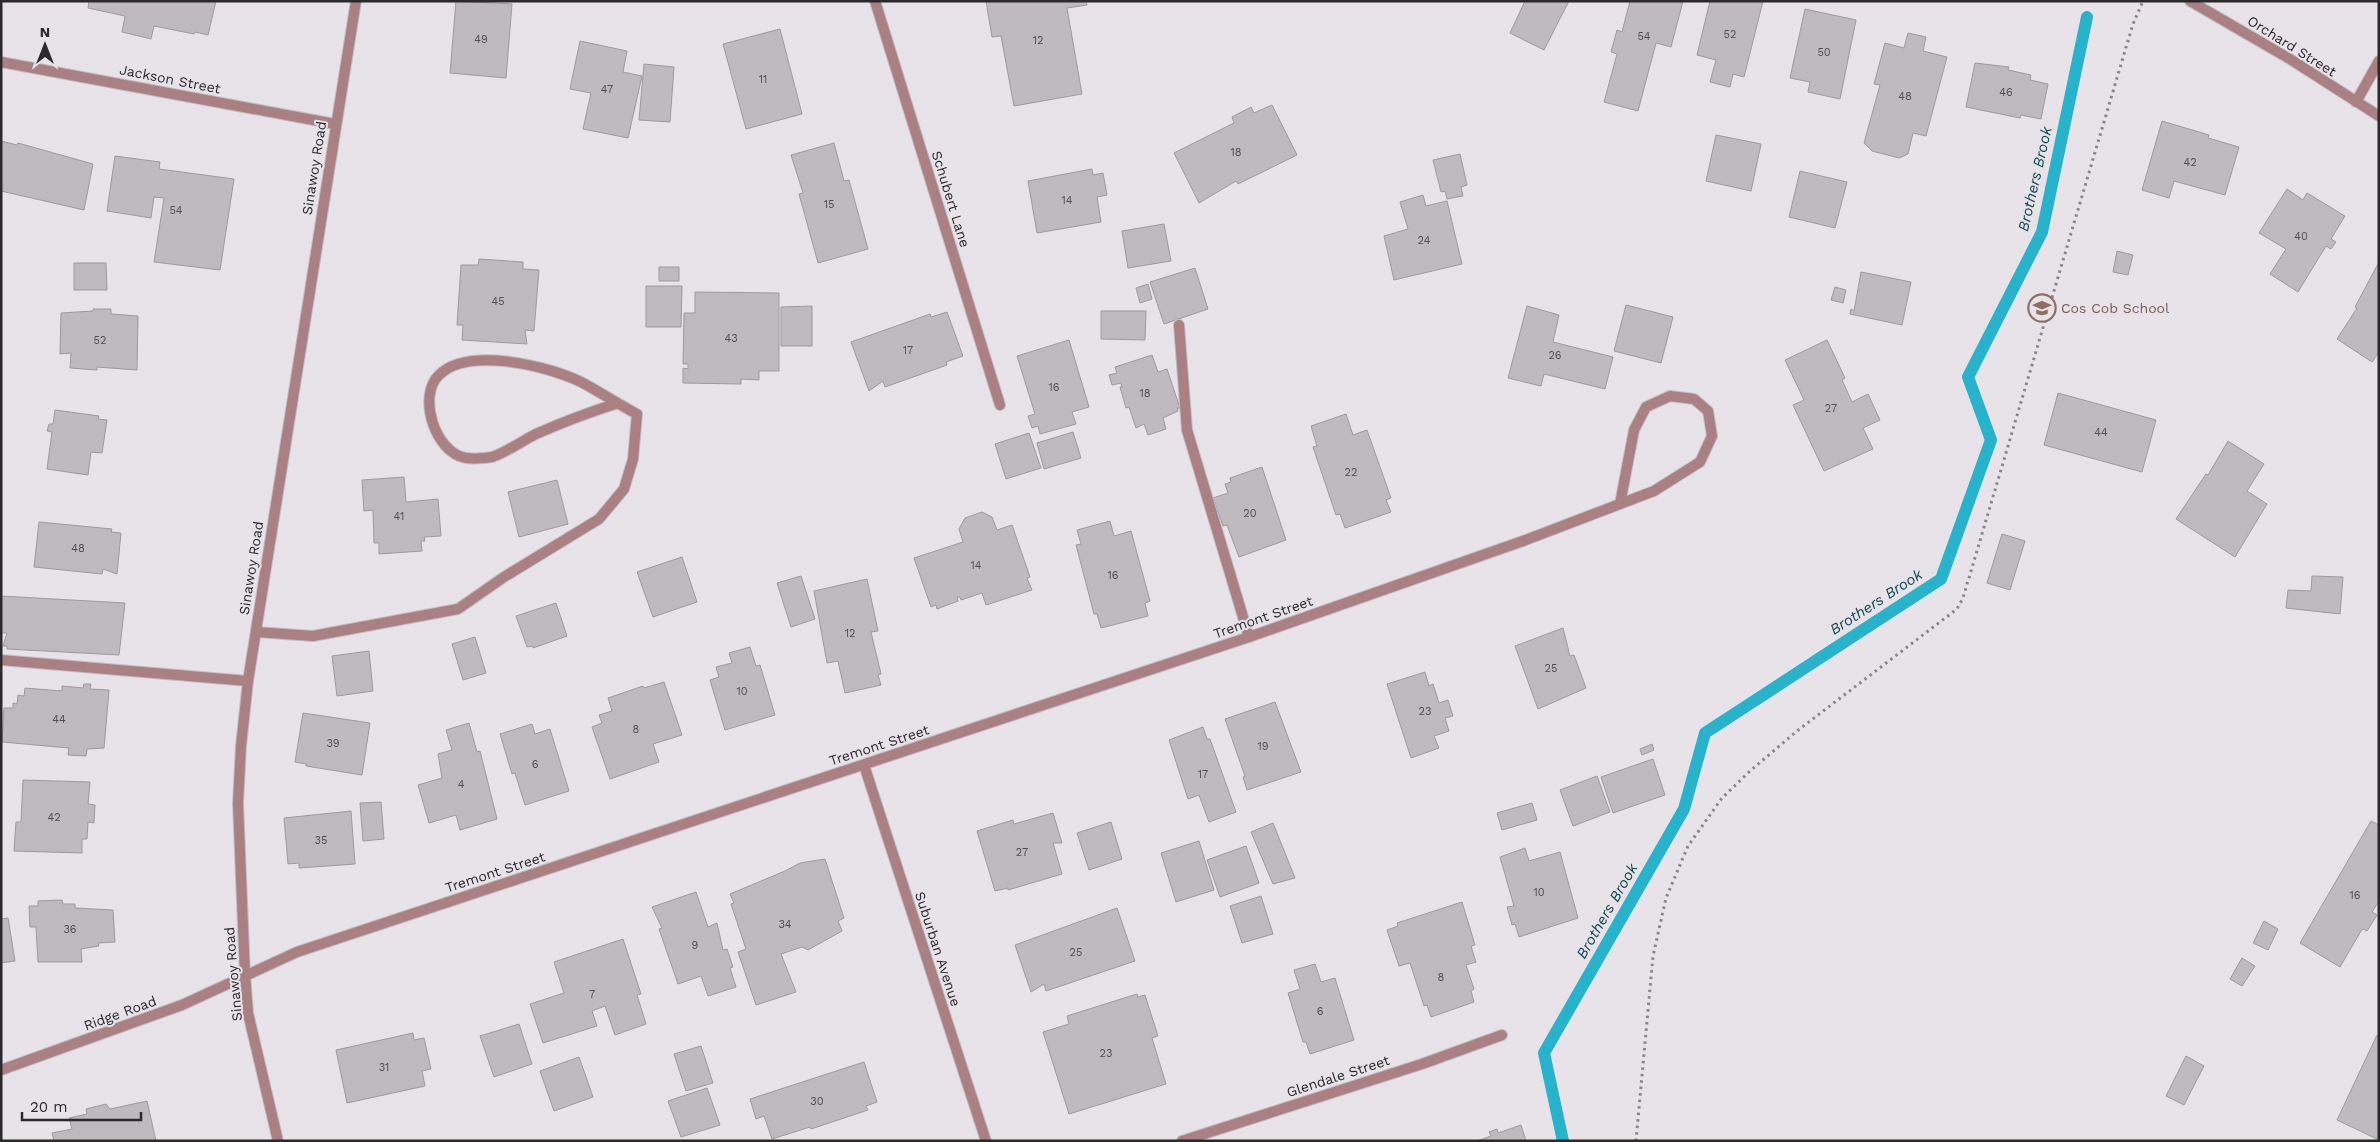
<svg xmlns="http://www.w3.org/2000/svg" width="2380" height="1142" viewBox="0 0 2380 1142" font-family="'Work Sans',sans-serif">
  <rect width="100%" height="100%" fill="#e7e3e9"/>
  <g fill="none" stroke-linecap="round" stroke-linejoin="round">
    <path stroke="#26b3cb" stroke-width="12" d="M1563,1141L1544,1053L1684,809L1705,733L1941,579L1991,440L1968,377L2042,232L2087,17"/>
  </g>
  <path fill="#bebac0" stroke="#9d999f" d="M89,1H216L208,35L195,32L194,34L154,26L151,39L122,32L125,16L88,8Z
    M456,1L512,4L506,78L450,73Z
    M986,1H1086L1087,5L1067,8L1082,94L1014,106L1001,36L992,37Z
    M1525,1H1569L1544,50L1510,33Z
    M1630,1H1683L1671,47L1656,43L1638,111L1604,102L1617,54L1611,52L1617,30L1622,32Z
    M1710,1H1763L1744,77L1733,74L1730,87L1710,82L1716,60L1697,55Z
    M1805,9L1856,20L1840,99L1808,92L1810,82L1790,78Z
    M780,29L802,114L746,129L723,44Z
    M1908,33L1926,37L1923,51L1947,57L1926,136L1913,133L1908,154L1899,158L1872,151L1864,143L1880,85L1874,84L1885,43L1904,48Z
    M580,41L627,51L623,72L642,76L628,138L583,129L591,93L570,89Z
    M1975,63L2009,67L2008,70L2031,75L2030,80L2048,84L2041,119L2021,115L2020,118L1966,107Z
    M644,64L674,67L670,122L639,120Z
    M1272,105L1297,155L1238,184L1236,181L1199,203L1174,153L1234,123L1232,117L1251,107L1254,113Z
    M2162,121L2209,135L2208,138L2239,147L2225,195L2174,181L2169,198L2142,190Z
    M1716,135L1761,144L1751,191L1706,181Z
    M1,141L17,145L18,143L93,164L84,210L1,191Z
    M834,143L844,181L849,180L868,249L818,263L799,194L803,193L791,155Z
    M1460,154L1467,185L1461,187L1463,196L1447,199L1445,191L1441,192L1433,160Z
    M115,156L160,162L159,169L234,179L220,270L154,262L164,198L154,197L151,218L107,211Z
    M1092,169L1093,175L1103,173L1107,195L1097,197L1101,222L1037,233L1028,181Z
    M1800,171L1847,182L1835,228L1789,217Z
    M2287,189L2303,200L2307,193L2345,216L2331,239L2336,242L2331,249L2326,246L2298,292L2270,274L2286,249L2259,233Z
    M1423,195L1426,206L1447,201L1462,264L1394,280L1384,236L1408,229L1400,202Z
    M1164,224L1171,261L1128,268L1122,231Z
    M2117,251L2133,255L2128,275L2113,272Z
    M479,259L523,262V269L539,270L534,331L525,330L527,344L462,340L463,325H457L461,265H478Z
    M2379,262V352L2372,362L2337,339L2357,308L2355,307Z
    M74,263H106L107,290H74Z
    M659,267H679V281H659Z
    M1195,268L1208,309L1164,324L1150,282Z
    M1861,272L1911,282L1902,325L1850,314L1851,309L1854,311Z
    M1148,284L1152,299L1140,303L1136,288Z
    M646,286H682L681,327H646Z
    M1835,287L1846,290L1843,303L1831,300Z
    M695,292L779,293V371H759V380L741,379V384L683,383V368L688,369V364H683L684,313H695Z
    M1626,305L1673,317L1661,363L1614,351Z
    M812,306V346H781V307Z
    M1527,306L1559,315L1553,342L1613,357L1605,389L1544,374L1541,386L1508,378Z
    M93,309H111V314L138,316L137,370L97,367V370L70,368L71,353L60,354L61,313L93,311Z
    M1101,311H1146L1145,340L1101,339Z
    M947,312L963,356L946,362L947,365L885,387L883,381L869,391L851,342L930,314L931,317Z
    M1069,340L1089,407L1072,412L1076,424L1040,434L1038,426L1032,428L1028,416L1035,414L1017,356Z
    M1827,340L1845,378L1842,380L1852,402L1868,394L1880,420L1863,428L1873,449L1824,471L1793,405L1804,400L1785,360Z
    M1152,355L1158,372L1167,369L1180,408H1177L1178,411L1163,418L1166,429L1148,435L1144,424L1136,428L1129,407L1126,408L1120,387H1122L1121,383L1112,385L1109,375L1117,373L1115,367Z
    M2058,393L2156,420L2142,472L2044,445Z
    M55,410L99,416L98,419L107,420L102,453L91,452L88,475L47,469L52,432L47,431L49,424H53Z
    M1346,414L1353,435L1367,430L1391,498L1386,500L1391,512L1345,528L1340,514L1336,515L1313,447L1317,446L1311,426Z
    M1073,432L1081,458L1044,469L1037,443Z
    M1029,433L1041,468L1006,479L995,444Z
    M2228,441L2264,464L2247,491L2267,504L2235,557L2176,519L2206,474L2208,475Z
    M1262,467L1286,540L1239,557L1227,525L1223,526L1213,498L1228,493L1225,484L1231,482L1230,478Z
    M404,477L406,502L438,499L441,536L424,537L425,541H421L422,551L379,554V543H374L373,510L364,511L362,480Z
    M557,480L568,524L519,537L508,492Z
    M982,512L992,517L997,530L1012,525L1030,577L1027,578L1032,590L986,605L982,593L961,600L960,597H957L958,601L937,609L936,605L931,607L914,558L963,542L959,529L965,518Z
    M1110,521L1114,536L1131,531L1150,601L1145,603L1148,616L1101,628L1097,614H1094L1076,545L1081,544L1077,530Z
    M39,522L112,529L111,532L121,533L117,574L103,569L102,574L34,567Z
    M2002,534L2025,541L2010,590L1987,583Z
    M682,557L697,602L653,617L637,572Z
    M801,576L815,619L791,627L777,583Z
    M2312,576L2343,577L2340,614L2286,608L2288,590L2311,591Z
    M867,579L878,631L871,632L881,674L878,675L881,685L845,693L838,661L827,663L814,591Z
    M1,596L125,603L119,655L7,649V646H3L7,633H1Z
    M556,603L567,636L533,648V646L527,647L516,616Z
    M1563,628L1570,656L1574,655L1586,688L1538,709L1515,646Z
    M475,637L486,673L463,680L452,644Z
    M750,647L756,666L760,665L775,715L725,730L710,680L719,677L716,667L732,663L729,653Z
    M369,651L373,691L337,696L332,656Z
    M1425,672L1429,686L1433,684L1439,703L1448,700L1453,716L1445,718L1449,731L1434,736L1439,748L1411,758L1387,684Z
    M664,682L682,735L653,744L659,762L610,779L592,727L602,723L599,715L612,711L608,698L643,686L644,688Z
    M84,684H91L90,689L109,690L104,748L87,749L86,756L68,755L69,748L2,742L4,708H13V703L17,704L18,695L24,696L25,688L62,691V686L83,688Z
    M1275,702L1301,772L1247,790L1243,777L1245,776L1225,719Z
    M303,713L370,723L362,775L306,766V764L295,762Z
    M469,723L477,752L480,751L497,819L460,830L456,815L429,823L418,785L442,778L438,754L452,750L446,730Z
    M532,724L535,734L550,729L569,791L525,805L515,773L512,774L500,734Z
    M1203,727L1207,739H1210L1236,812L1209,822L1199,795L1188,799L1169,740Z
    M1652,744L1654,750L1642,755L1640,749Z
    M1653,759L1665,795L1613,813L1601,777Z
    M1597,776L1610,812L1573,826L1560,790Z
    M23,780L90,782L88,804L95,805L94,823L88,822L87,839H82V853L14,851L16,822H21Z
    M381,802L384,839L363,841L360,803Z
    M1532,803L1537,820L1502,830L1497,813Z
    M351,811L355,864L299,868V863L288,864L284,818Z
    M1053,813L1062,843H1053L1062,874L1008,890V888L995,891L977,831L1013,820L1014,824Z
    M2371,821L2379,825V901L2372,912L2377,915L2367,931L2363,929L2361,931L2340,967L2300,943Z
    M1111,822L1122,859L1089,870L1077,833Z
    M1273,823L1295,878L1273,884L1251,832Z
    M1199,841L1214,890L1176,902L1161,853Z
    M1246,846L1259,883L1220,897L1207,860Z
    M1525,848L1529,861L1560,852L1578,918L1519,937L1515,924L1512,925L1507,907L1514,906L1500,857Z
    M825,859L844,918L838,921L842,931L808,950L802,947L781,954L796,992L756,1005L738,952L746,949L731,904L734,903L730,894L785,871L800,863Z
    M696,892L708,927L717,923L723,950L727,949L733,967L730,968L736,987L708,996L701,976L678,984L659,929L662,928L652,907Z
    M1261,896L1273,934L1242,943L1230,906Z
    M62,900L63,904H75V908L113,910L115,942L98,943L99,946L81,949L82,962H38L36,927H30L29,906H38V901Z
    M1462,902L1475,945L1471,946L1476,962L1466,965L1474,989L1471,991L1474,1002L1431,1017L1427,1005L1424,1006L1410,963L1399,966L1387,930L1398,926L1397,923Z
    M1117,908L1135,961L1046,991L1044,984L1031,992L1015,945Z
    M8,918L15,961L1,963V919Z
    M2264,921L2278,929L2268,950L2253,943Z
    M623,939L641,994L637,995L646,1024L615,1035L605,1006L592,1011L597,1026L543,1043L530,1004L564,993L554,962Z
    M2242,958L2255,966L2242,986L2230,979Z
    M1315,964L1321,982L1335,978L1354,1040L1310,1054L1306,1042H1303L1288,993L1300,989L1294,970Z
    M1137,994L1138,997L1145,995L1158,1036L1152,1038L1166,1084L1069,1114L1043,1032L1069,1024L1067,1016Z
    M519,1024L532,1064L494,1077L480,1036Z
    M413,1033L414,1040L424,1038L431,1069L422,1071L425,1086L347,1103L336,1050Z
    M2377,1035L2379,1036V1140L2337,1120Z
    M701,1046L713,1083L686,1091L674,1054Z
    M2186,1056L2204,1066L2184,1105L2166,1096Z
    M579,1057L593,1097L554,1111L540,1071Z
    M864,1062L877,1102L866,1106L868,1110L811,1129L810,1127L772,1139L764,1116L756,1119L750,1099Z
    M707,1088L720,1125L681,1137L668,1101Z
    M147,1101L156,1141H54L52,1133L72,1129L69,1118L87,1114L86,1109L106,1104L110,1109Z
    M1521,1125L1526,1141H1477L1491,1136L1489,1132L1497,1129L1498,1133Z"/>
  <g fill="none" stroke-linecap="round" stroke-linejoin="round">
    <g stroke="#c1bec3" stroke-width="12">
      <path id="service" d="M2356,102L2379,61
        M1179,325L1187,430L1249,637
        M1523,541L1620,504L1654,491L1700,462L1712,436L1708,411L1694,399L1670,396L1646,407L1634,430L1620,504
        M256,632L313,636L458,609L504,577L599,519L624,489L633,459L637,414C618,404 600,392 581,382C548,366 468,346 439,375C417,396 435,453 466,458C472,459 486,458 492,457C507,452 522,441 536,434C563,422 590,412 618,403
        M1,660L248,681"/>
    </g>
    <g stroke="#c1bec3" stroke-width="12">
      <path id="minor" d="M875,1L1000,405
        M1,62L335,124
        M864,765L986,1141
        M1,1070L182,1005L297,952L1249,637L1523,541
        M278,1141L248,1013L245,975L238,803L241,746L248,681L356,1
        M1182,1141L1422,1064L1502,1035"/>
    </g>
    <g stroke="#c1bec3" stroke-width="12">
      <path id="tertiary" d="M2190,1L2290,59L2379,116"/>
    </g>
    <path stroke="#89868a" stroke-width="3" stroke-dasharray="2.5 4" stroke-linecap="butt" d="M1636,1141L1653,956L1666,898L1688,846L1722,798L1750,771L1797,731L1957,609L1963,598L2133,24L2143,1"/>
    <use href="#service" stroke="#aa8083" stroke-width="10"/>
    <use href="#minor" stroke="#aa8083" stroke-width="10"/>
    <use href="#tertiary" stroke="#aa8083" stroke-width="10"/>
  </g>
  <defs>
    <g id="school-ring" transform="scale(1.4375)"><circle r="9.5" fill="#e7e3e9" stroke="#8d6e63" stroke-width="1.5"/><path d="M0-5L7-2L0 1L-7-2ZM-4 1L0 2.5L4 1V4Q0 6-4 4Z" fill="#8d6e63"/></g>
  </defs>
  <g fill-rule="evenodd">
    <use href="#school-ring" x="2042" y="308"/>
  </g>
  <g text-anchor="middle" stroke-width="4" stroke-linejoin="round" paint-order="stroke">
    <g font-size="11" fill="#4f4d50">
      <text x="1730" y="38">52</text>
      <text x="1644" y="40">54</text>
      <text x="481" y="43">49</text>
      <text x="1038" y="44">12</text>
      <text x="1824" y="56">50</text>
      <text x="763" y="83">11</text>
      <text x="607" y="93">47</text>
      <text x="2006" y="96">46</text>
      <text x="1905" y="100">48</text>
      <text x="1236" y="156">18</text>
      <text x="2190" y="166">42</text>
      <text x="1067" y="204">14</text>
      <text x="829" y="208">15</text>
      <text x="176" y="214">54</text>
      <text x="2301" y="240">40</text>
      <text x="1424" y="244">24</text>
      <text x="498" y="305">45</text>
      <text x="731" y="342">43</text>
      <text x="100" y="344">52</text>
      <text x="908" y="354">17</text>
      <text x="1555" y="359">26</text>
      <text x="1054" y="391">16</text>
      <text x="1145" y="397">18</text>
      <text x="1831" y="412">27</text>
      <text x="2101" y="436">44</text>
      <text x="1351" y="476">22</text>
      <text x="1250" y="517">20</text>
      <text x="399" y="520">41</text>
      <text x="78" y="552">48</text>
      <text x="976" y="569">14</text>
      <text x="1113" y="579">16</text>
      <text x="850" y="637">12</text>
      <text x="1551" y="672">25</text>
      <text x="742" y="695">10</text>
      <text x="1425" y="715">23</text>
      <text x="59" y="723">44</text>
      <text x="636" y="733">8</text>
      <text x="333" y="747">39</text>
      <text x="1263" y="750">19</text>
      <text x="535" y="768">6</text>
      <text x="1203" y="778">17</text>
      <text x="461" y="788">4</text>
      <text x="54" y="821">42</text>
      <text x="321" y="844">35</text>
      <text x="1022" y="856">27</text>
      <text x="1539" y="896">10</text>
      <text x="2355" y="899">16</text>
      <text x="785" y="928">34</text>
      <text x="70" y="933">36</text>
      <text x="695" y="949">9</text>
      <text x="1076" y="956">25</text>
      <text x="1441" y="981">8</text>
      <text x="592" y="998">7</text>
      <text x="1320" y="1015">6</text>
      <text x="1106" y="1057">23</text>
      <text x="384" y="1071">31</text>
      <text x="817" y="1105">30</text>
    </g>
    <g font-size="14" fill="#2a292b" stroke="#e7e3e9">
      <text transform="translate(2292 46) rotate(32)" y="5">Orchard Street</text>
      <text transform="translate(170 79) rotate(11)" y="5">Jackson Street</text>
      <text transform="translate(314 168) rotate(-81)" y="5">Sinawoy Road</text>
      <text transform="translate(951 199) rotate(73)" y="5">Schubert Lane</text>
      <text transform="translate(251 568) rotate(-81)" y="5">Sinawoy Road</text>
      <text transform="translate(1263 617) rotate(-19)" y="5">Tremont Street</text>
      <text transform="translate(879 745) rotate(-18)" y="5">Tremont Street</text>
      <text transform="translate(495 872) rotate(-18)" y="5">Tremont Street</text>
      <text transform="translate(938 949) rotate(72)" y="5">Suburban Avenue</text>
      <text transform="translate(233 974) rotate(-95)" y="5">Sinawoy Road</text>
      <text transform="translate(120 1013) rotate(-20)" y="5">Ridge Road</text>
      <text transform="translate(1338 1076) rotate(-18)" y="5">Glendale Street</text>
    </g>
    <g font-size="14" fill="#785e54" stroke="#e7e3e9" text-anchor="start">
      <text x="2061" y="313">Cos Cob School</text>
    </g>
    <g font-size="15" font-style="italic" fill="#0e4852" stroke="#e7e3e9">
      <text transform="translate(2035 179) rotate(-77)" y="5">Brothers Brook</text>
      <text transform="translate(1876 602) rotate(-33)" y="5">Brothers Brook</text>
      <text transform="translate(1607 911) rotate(-60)" y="5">Brothers Brook</text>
    </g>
  </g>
  <rect width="2380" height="1142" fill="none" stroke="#2a292b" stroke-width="5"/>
  <g transform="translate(45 45)" stroke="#e7e3e9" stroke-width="4" paint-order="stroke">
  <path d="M0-4L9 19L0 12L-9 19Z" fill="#2a292b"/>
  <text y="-8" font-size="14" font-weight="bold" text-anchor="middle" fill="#2a292b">N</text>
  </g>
  <path d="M22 1112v8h119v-8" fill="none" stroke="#2a292b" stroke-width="2.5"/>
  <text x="30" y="1112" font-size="15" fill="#2a292b" stroke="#e7e3e9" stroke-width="4" paint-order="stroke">20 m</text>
</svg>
